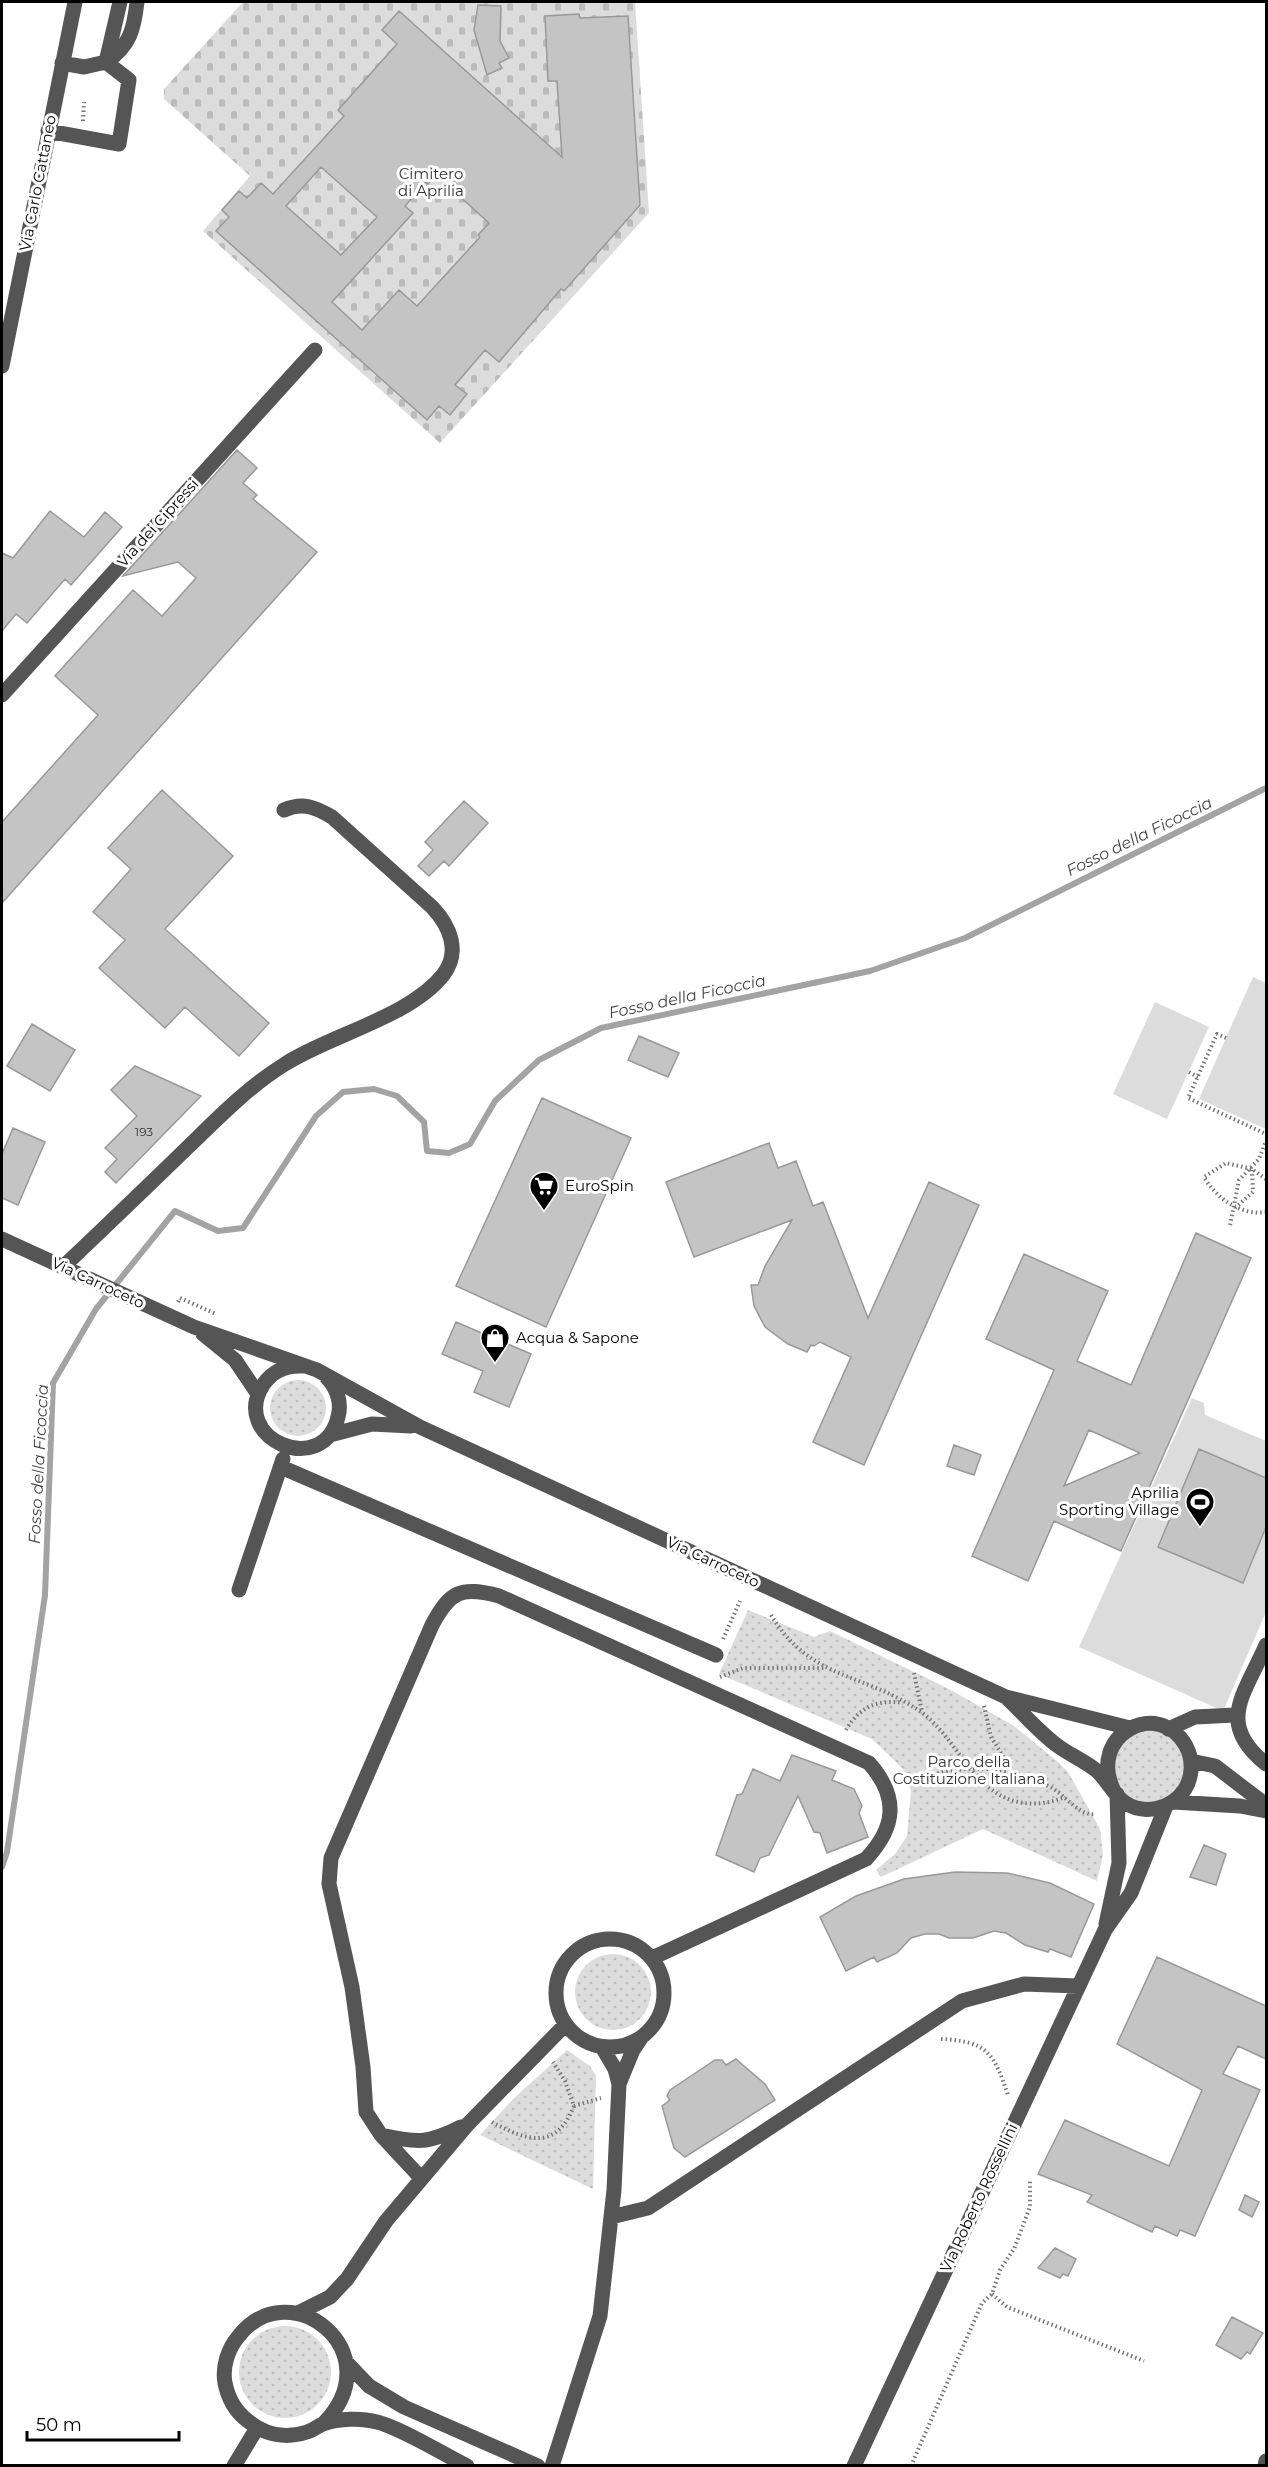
<svg xmlns="http://www.w3.org/2000/svg" width="1268" height="2467" viewBox="0 0 1268 2467" font-family="Montserrat,sans-serif">
  <defs>
    <pattern id="grass-dots" width="8" height="8" patternUnits="userSpaceOnUse" patternTransform="scale(1.5)"><rect width="8" height="8" fill="#dcdcdc"/><path d="M2 2h.1M6 6h.1" fill="none" stroke="#bbb" stroke-width="1.8" stroke-linecap="round"/></pattern>
    <pattern id="cemetery-stones" width="16" height="16" patternUnits="userSpaceOnUse" patternTransform="scale(1.5)"><rect width="16" height="16" fill="#dcdcdc"/><path d="M2 7V4a2 2 0 0 1 4 0v3zM10 15v-3a2 2 0 0 1 4 0v3z" fill="#bbb"/></pattern>
  </defs>
  <rect width="100%" height="100%" fill="#fff"/>
  <path fill="url(#grass-dots)" d="M270 1408a28 28 0 1 1 56 0a28 28 0 1 1-56 0Z
    M748,1610L814,1637L830,1631L949,1689L1014,1726L1058,1762L1068,1772L1100,1829L1103,1855L1097,1881L983,1829L881,1877L876,1870L895,1854L907,1836L911,1791L903,1769L872,1739L719,1674Z
    M1158,1725L1187,1748L1179,1796L1138,1808L1109,1781L1117,1738Z
    M575 1992a38 38 0 1 1 76 0a38 38 0 1 1-76 0Z
    M567,2050L590,2066L596,2076L593,2189L480,2135L513,2099Z
    M239 2372a46 46 0 1 1 92 0a46 46 0 1 1-92 0Z"/>
  <path fill="url(#cemetery-stones)" d="M243,2H635L649,213L440,443L203,231L250,176L164,99V89Z"/>
  <path fill="#dcdcdc" d="M1253,977L1266,983V1129L1199,1099Z
    M1155,1002L1209,1027L1167,1119L1113,1094Z
    M1192,1398L1204,1403L1205,1415L1266,1441V1612L1223,1711L1079,1647Z"/>
  <g fill="none" stroke-linecap="round" stroke-linejoin="round">
    <path stroke="#a3a3a3" stroke-width="6" d="M2,1867L7,1852L45,1595L53,1383L96,1309L175,1211L218,1231L243,1228L316,1116L343,1092L374,1089L397,1096L424,1122L427,1151L449,1153L470,1144L495,1101L539,1060L601,1028L870,971L965,938L1266,788"/>
  </g>
  <path fill="#c4c4c4" stroke="#999" stroke-width="1.5" fill-rule="evenodd" d="M478,5L501,6L500,41L509,58L499,63L502,68L487,75L474,30Z
    M399,11L562,157L557,81H548L545,16L579,14L580,18L628,16L640,205L564,291L561,289L499,362L485,350L455,385L467,394L450,415L439,406L427,420L216,231L229,217L222,210L239,191L247,198L261,183L273,194L344,116L338,110L397,44L382,30ZM321,167L377,217L341,255L286,206ZM436,175L489,223L478,235L480,237L417,306L399,290L362,330L332,302L413,213L405,206L426,182L428,184Z
    M237,450L257,468L243,483L257,495L253,499L317,552L2,903V822L98,715L55,676L133,590L162,616L196,578L178,562L123,576Z
    M50,511L84,537L105,512L122,527L71,585L65,579L27,623L16,614L2,631V553L13,558Z
    M162,790L233,856L165,929L269,1023L239,1056L185,1007L165,1028L99,968L125,940L93,912L131,869L108,848Z
    M464,801L488,823L449,866L444,861L429,876L418,866L433,850L425,842Z
    M32,1024L75,1050L50,1091L7,1066Z
    M639,1036L679,1053L668,1077L628,1060Z
    M135,1066L201,1096L116,1183L105,1172L117,1159L105,1148L137,1116L111,1090Z
    M542,1098L631,1138L546,1327L456,1286Z
    M13,1128L45,1142L18,1205L2,1198V1154Z
    M769,1143L778,1168L796,1161L813,1206L823,1202L868,1318L929,1182L979,1205L864,1465L813,1442L851,1357L820,1342L814,1346L811,1345L807,1352L788,1344L765,1327L754,1306L751,1285H758L765,1266L792,1220L694,1257L666,1182Z
    M1196,1233L1251,1258L1121,1551L1054,1521L1028,1581L972,1556L1054,1370L986,1339L1024,1254L1108,1291L1077,1361L1131,1385ZM1089,1430L1140,1453L1064,1486Z
    M456,1322L531,1354L509,1407L474,1392L483,1371L442,1354Z
    M954,1445L981,1455L974,1475L947,1466Z
    M1199,1449L1266,1478V1527L1243,1583L1158,1547Z
    M792,1755L836,1771L832,1780L854,1789L862,1806L859,1813L868,1837L827,1853L820,1833L814,1832L798,1796L769,1855L760,1858L754,1872L716,1855L737,1795L742,1794L753,1769L780,1781Z
    M1204,1845L1226,1854L1216,1885L1190,1877Z
    M955,1872L1007,1873L1050,1883L1094,1904L1071,1957L1050,1949L1048,1952L1025,1945L1006,1933L994,1931L973,1938H949L939,1934H925L911,1938L897,1953L877,1962L874,1957L846,1971L820,1917L856,1896L904,1879Z
    M1157,1957L1266,2006V2059L1238,2046L1223,2074L1260,2090L1195,2236L1180,2230L1177,2236L1155,2226L1152,2232L1087,2202L1092,2195L1038,2174L1065,2120L1169,2166L1202,2090L1117,2044Z
    M736,2059L765,2084L775,2100L685,2157L674,2148L662,2106L670,2100L667,2096L670,2090L715,2060H722L726,2065Z
    M1245,2195L1259,2202L1252,2217L1239,2210Z
    M1055,2248L1076,2259L1068,2276L1063,2274L1060,2278L1038,2268Z
    M1232,2317L1263,2333L1250,2354L1247,2352L1241,2359L1216,2345Z"/>
  <g fill="none" stroke-linecap="round" stroke-linejoin="round">
    <path stroke="#777" stroke-width="4" stroke-dasharray="1.5 3" stroke-linecap="butt" d="M83,121L84,102
      M1226,1038L1217,1034L1188,1098L1266,1134
      M1189,1072L1198,1077
      M1266,1179L1252,1169L1226,1163L1204,1177C1216,1198 1241,1216 1266,1212
      M1235,1208L1253,1192L1252,1170
      M1230,1225L1239,1180L1259,1159L1266,1141
      M178,1302L180,1298L216,1314
      M771,1615C811,1681 864,1672 921,1712C955,1736 970,1786 1011,1800C1029,1806 1048,1804 1065,1797
      M723,1639L740,1601
      M914,1673L922,1712
      M720,1677L743,1668H824
      M984,1706L991,1737L1013,1772
      M846,1730C859,1707 878,1699 903,1703
      M903,1784C952,1765 1003,1761 1050,1787C1065,1794 1079,1817 1096,1814
      M941,2039C988,2041 994,2054 1008,2095
      M574,2106L601,2098
      M492,2122C527,2141 556,2151 574,2106L565,2081L553,2062
      M992,2294L1007,2307L1144,2361
      M911,2466L982,2303L992,2294L1000,2270L1014,2249L1030,2207V2181"/>
    <path stroke="#555" stroke-width="15" d="M62,63L84,67L106,62L120,2
      M48,131L119,144L129,80L106,62C130,46 134,29 137,2
      M2,366L75,2
      M2,695L315,350
      M2,1239L194,1327L317,1370L420,1427L1006,1697L1130,1728
      M63,1267C105,1227 147,1187 188,1147C219,1117 248,1087 285,1064C330,1035 410,1017 443,975C461,952 450,926 432,907L332,817C315,807 303,802 284,810
      M203,1334L235,1360L258,1394
      M303,1366C287,1365 272,1371 263,1385C229,1439 323,1479 338,1417C342,1403 337,1388 327,1378
      M330,1435L372,1424L411,1426
      M281,1467L716,1655
      M239,1590L283,1459
      M1266,1645C1245,1694 1215,1723 1266,1764
      M1008,1699C1024,1714 1040,1733 1058,1746C1070,1755 1085,1761 1097,1771C1107,1780 1113,1794 1124,1802C1144,1816 1172,1809 1185,1789C1193,1776 1193,1759 1186,1746C1159,1697 1086,1735 1114,1791
      M1168,1729L1195,1717L1235,1715
      M1191,1761L1215,1766L1266,1805
      M1173,1802L1240,1806L1266,1811
      M1106,1924L1119,1863L1117,1794
      M556 1993a54 54 0 1 1 108 0a54 54 0 1 1-108 0Z
      M619,2084L633,2050L641,2038
      M381,2135C417,2143 428,2144 461,2127
      M421,2178L381,2135L366,2112L363,2067L352,1987L329,1884L331,1858L432,1625C450,1591 461,1586 499,1596L869,1763C899,1797 896,1827 866,1859L652,1958
      M611,2217L648,2208L962,2001L1024,1984L1078,1986
      M298,2313L330,2297L347,2279L386,2221L468,2124L566,2024
      M347,2363L369,2386L404,2407L538,2466
      M324,2423C393,2352 289,2270 238,2337C228,2349 222,2367 225,2383C228,2398 236,2412 248,2421C265,2435 286,2439 307,2432C313,2430 318,2426 323,2424C339,2418 362,2418 377,2422C401,2428 443,2454 467,2466
      M234,2466L257,2428
      M552,2466L600,2316L614,2190L619,2084L615,2069L602,2047
      M854,2466L1105,1930L1131,1893L1166,1806
      M1265,2466L1266,2461"/>
  </g>
  <defs>
    <g id="supermarket-pin" transform="scale(1.5)"><path d="M0 17L-7.5 6A9.5 9.5 0 1 1 7.5 6Z" fill="#000" stroke="#fff"/><path d="M-6-5.5h2.5l.6 2H6L4.5 2H-2.5L-4.4-4H-6ZM-1.5 3.2a1.3 1.3 0 1 0 .1 0ZM3 3.2a1.3 1.3 0 1 0 .1 0Z" fill="#fff"/></g>
    <g id="shop-pin" transform="scale(1.5)"><path d="M0 17L-7.5 6A9.5 9.5 0 1 1 7.5 6Z" fill="#000" stroke="#fff"/><path d="M-5-2.5h2.3a2.7 3.5 0 0 1 5.4 0H5L5.5 6h-11ZM-1.5-2.5h3a1.5 2.3 0 0 0-3 0Z" fill="#fff"/></g>
    <g id="stadium-pin" transform="scale(1.5)"><path d="M0 17L-7.5 6A9.5 9.5 0 1 1 7.5 6Z" fill="#000" stroke="#fff"/><path d="M0-5a6.5 5 0 1 0 0 10a6.5 5 0 1 0 0-10ZM-3.5-1.8h7v3.6h-7Z" fill="#fff"/></g>
  </defs>
  <g fill-rule="evenodd">
    <use href="#supermarket-pin" x="544" y="1186"/>
    <use href="#shop-pin" x="495" y="1338"/>
    <use href="#stadium-pin" x="1200" y="1502"/>
  </g>
  <g text-anchor="middle" stroke-width="6" stroke-linejoin="round" paint-order="stroke">
    <g font-size="12" fill="#313131">
      <text x="144" y="1136">193</text>
    </g>
    <g font-size="15" fill="#333" stroke="#fff">
      <text x="431" y="179">Cimitero<tspan x="431" dy="17">di Aprilia</tspan></text>
      <text x="969" y="1767">Parco della<tspan x="969" dy="17">Costituzione Italiana</tspan></text>
    </g>
    <g font-size="15" fill="#000" stroke="#fff">
      <text transform="translate(38 183) rotate(-79)" y="5">Via Carlo Cattaneo</text>
      <text transform="translate(158 523) rotate(-48)" y="5">Via dei Cipressi</text>
      <text transform="translate(98 1283) rotate(25)" y="5">Via Carroceto</text>
      <text transform="translate(713 1562) rotate(25)" y="5">Via Carroceto</text>
      <text transform="translate(979 2198) rotate(-65)" y="5">Via Roberto Rossellini</text>
    </g>
    <g font-size="15" fill="#000" stroke="#fff" text-anchor="start">
      <text x="565" y="1191">EuroSpin</text>
      <text x="516" y="1343">Acqua &amp; Sapone</text>
      <text x="1179" y="1498" text-anchor="end">Aprilia<tspan x="1179" dy="17">Sporting Village</tspan></text>
    </g>
    <g font-size="16" font-style="italic" fill="#444" stroke="#fff">
      <text transform="translate(1139 836) rotate(-26)" y="6">Fosso della Ficoccia</text>
      <text transform="translate(687 996) rotate(-12)" y="6">Fosso della Ficoccia</text>
      <text transform="translate(38 1464) rotate(-87)" y="6">Fosso della Ficoccia</text>
    </g>
  </g>
  <rect width="1268" height="2467" fill="none" stroke="#000000" stroke-width="6"/>
  <path d="M27 2431v9h152v-9" fill="none" stroke="#000000" stroke-width="3"/>
  <text x="36" y="2431" font-size="18" fill="#000000" stroke="#ffffff" stroke-width="4.5" paint-order="stroke">50 m</text>
</svg>
